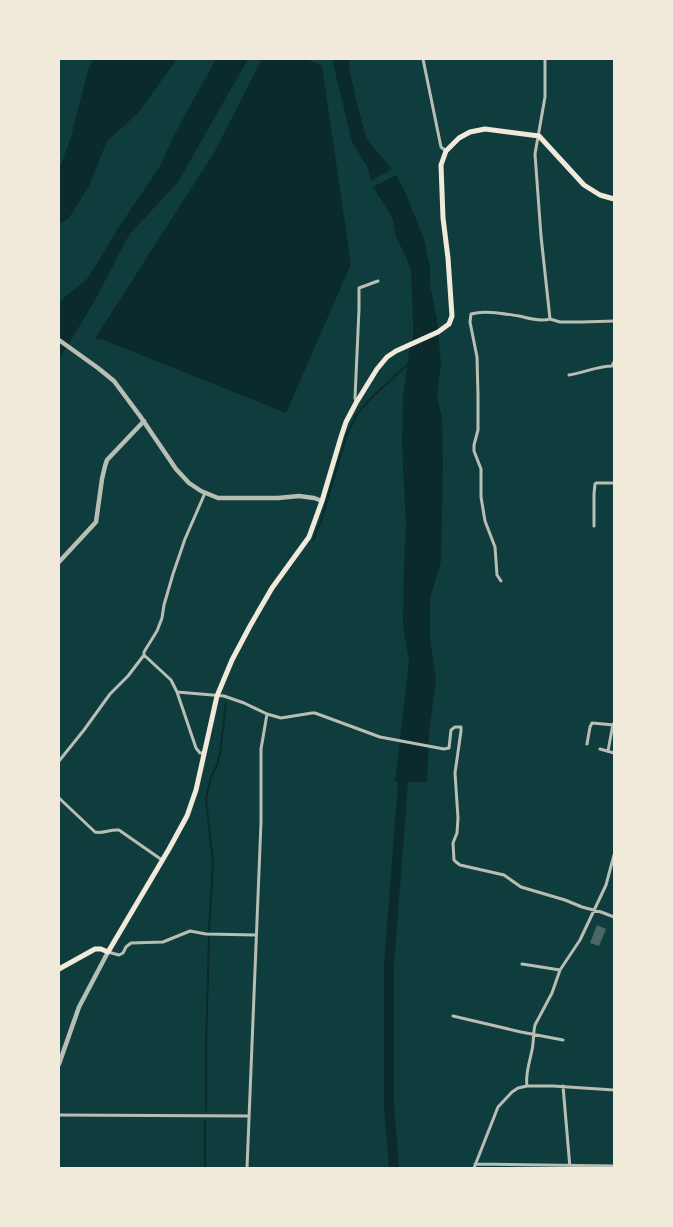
<svg xmlns="http://www.w3.org/2000/svg" width="673" height="1227" viewBox="0 0 673 1227" font-family="Mulish,sans-serif">
  <rect width="100%" height="100%" fill="#0f3d3e"/>
  <path fill="#0a2a2b" d="M94,59H177L138,113L107,141L89,186L69,218L59,224V170L71,137L88,70Z
    M216,59H248L178,182L129,235L94,302L59,360V302L88,278L119,227L160,166L174,135Z
    M262,59H306L322,66L351,264L286,413L101,339L99,340L97,339L96,337L215,151Z
    M332,59H349L350,73L358,108L366,136L371,145L392,169L371,181L368,168L352,142Z
    M396,175L405,192L424,239L430,267V285L437,320L441,364L437,395L442,419L443,464L441,561L430,598V638L436,681L429,732L427,782H395L409,661L403,625L404,565L406,525L402,445L403,397L409,351L413,336V321L411,270L406,257L396,237L392,217L373,187Z"/>
  <g fill="none" stroke-linecap="round" stroke-linejoin="round">
    <path stroke="#0a2a2b" stroke-width="2" d="M313,541L321,521L346,437L357,414L367,402L407,365
      M209,930L213,863L206,799L211,777L217,765L220,753L226,703
      M206,1111V1046L209,937
      M205,1168V1121"/>
    <path stroke="#0a2a2b" stroke-width="10" d="M394,1168L389,1105V965L404,770"/>
  </g>
  <path fill="#486865" d="M597,925L606,929L599,946L590,943Z"/>
  <g fill="none" stroke-linecap="round" stroke-linejoin="round">
    <path stroke="#b8beb3" stroke-width="3" d="M423,59L441,147L446,151
      M550,319L560,322H582L614,321
      M569,375C584,373 597,366 612,366L614,362
      M356,402L355,398L359,309V288L378,281
      M594,526V494L595,484L596,483H614
      M501,581L497,575L495,547L485,521L481,497V469L474,451V445L478,430V395L477,357L470,322L471,314C485,310 505,314 519,316C529,318 540,322 550,319L541,236L535,154L545,97V59
      M144,655L171,680L177,692L224,696L244,703L267,714L281,718L312,713H315L380,737L444,749L449,748L451,730L455,727H461V731L455,773L458,818L457,833L453,843L454,860L456,862L460,865L504,875L521,887L565,900L582,907L601,912L614,917
      M177,692L196,748L200,753H204
      M587,744L590,727L592,723L614,725
      M600,749L614,753
      M608,751L613,724
      M59,761L84,730L110,694L128,676L144,655V652L157,631L162,618L164,605L173,574L185,539L205,493
      M59,798L95,832C103,834 110,829 119,830L162,860
      M108,952L119,955L123,953L126,947L131,943L163,942L190,931L206,934L256,935
      M522,964L560,970
      M453,1016L521,1032L563,1040
      M527,1086C525,1074 530,1061 532,1050C534,1041 533,1033 535,1025L552,993L560,970L580,940L606,885L614,855
      M563,1086L570,1168
      M59,1115L248,1116
      M475,1164L614,1166
      M247,1168L261,822V749L267,714
      M474,1168L498,1107L512,1092L518,1088L527,1086H553L614,1090"/>
    <path stroke="#b8beb3" stroke-width="4.5" d="M59,340L98,368L114,381L140,416L176,469L189,483L201,491L218,498H278L299,496L314,498L322,501
      M59,562L96,522L102,479L105,466L107,460L144,421
      M59,1064L79,1007L108,952"/>
    <path stroke="#f1e9da" stroke-width="5" d="M59,969L95,949H101L108,952L169,849L187,816L196,790L217,696L232,660L250,626L272,588L309,537L322,501L341,437L346,422L356,403L377,369L387,357L396,351L438,332L449,324L452,316L448,258L443,218L441,165L446,151L459,138L470,132L485,129L539,136L584,185L600,195L614,199"/>
  </g>
  <rect width="673" height="1227" fill="none" stroke="#f1e9da" stroke-width="120"/>
</svg>
